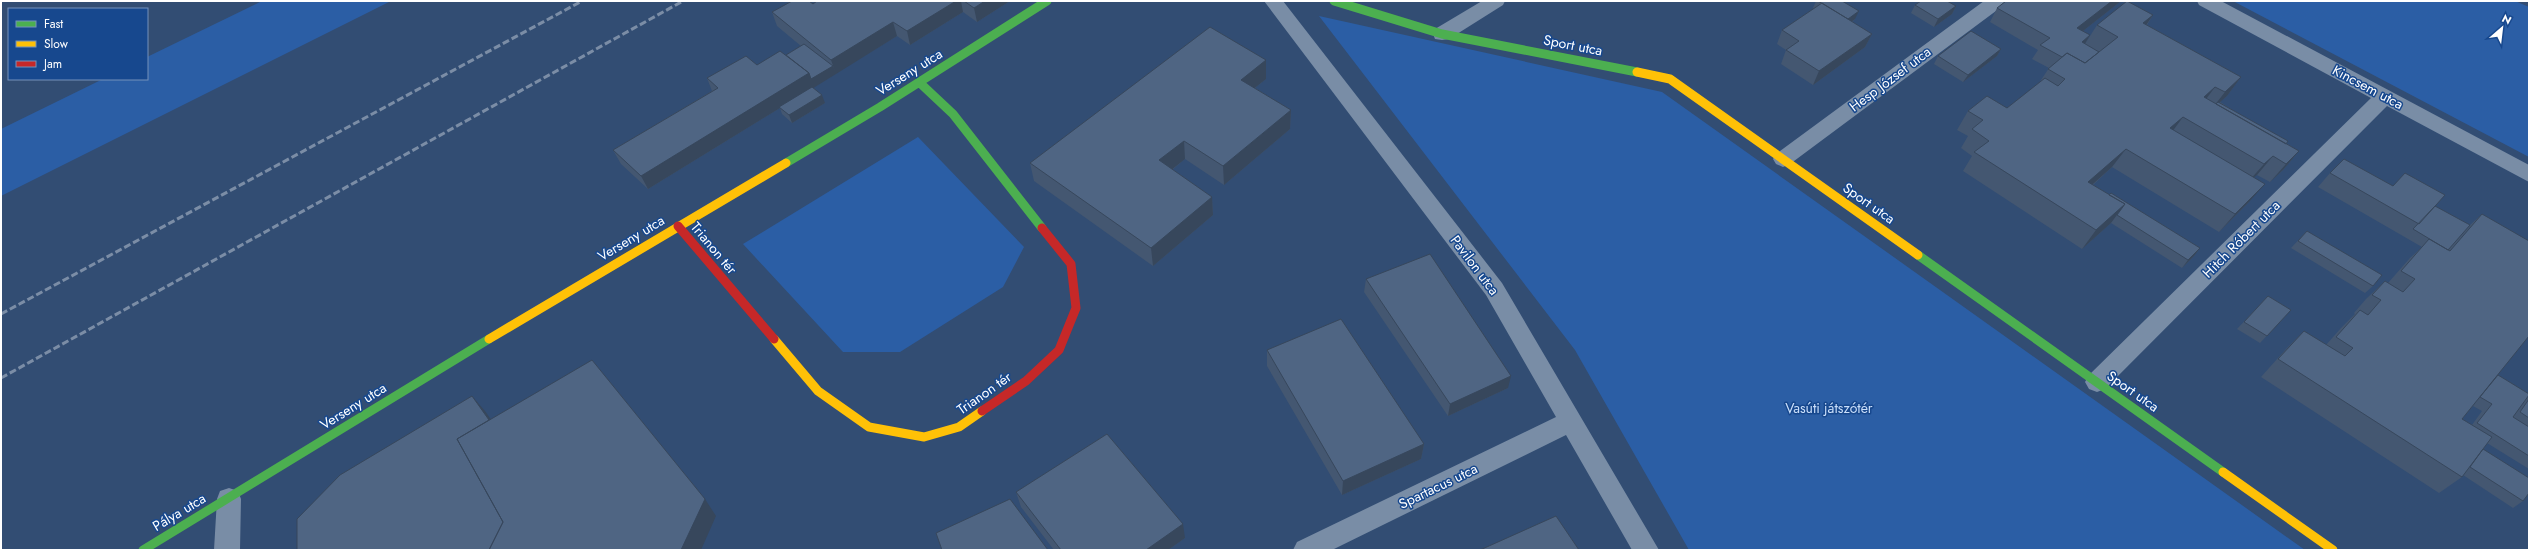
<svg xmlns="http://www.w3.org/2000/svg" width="2530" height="551" viewBox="0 0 2530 551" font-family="Jost,sans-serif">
  <rect width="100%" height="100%" fill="#324d73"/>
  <path fill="#2b5ea5" d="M262,1H391L1,196V129L103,79H147V57Z
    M2233,1H2515L2529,7V157Z
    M1319,16L1662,92L2305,550H1689L1575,350Z
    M918,137L1024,247L1003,287L900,352H843L743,244Z"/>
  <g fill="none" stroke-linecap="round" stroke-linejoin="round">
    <path fill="#798da6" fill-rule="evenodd" d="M1264,1H1283L1502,283L1659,550H1632L1566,435L1332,550H1293L1297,542L1556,417L1486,295Z
      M1482,1H1505L1503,5L1449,39L1442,40L1435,39L1433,34L1435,29Z
      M1984,1H2006L2004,5L1790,164L1783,167L1776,164L1773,159L1776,154Z
      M2197,1H2221L2529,165V182L2387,106L2105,389L2097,392L2089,389L2085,382L2089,375L2371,98L2199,5Z
      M229,488L238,491L241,499L240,550H214L217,499L220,491Z"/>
    <path stroke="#4caf50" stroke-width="9" d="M1334,1L1442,34L1637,72
      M920,83L953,114L1042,228
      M786,163L880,107L1047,1
      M1918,255L2223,472
      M143,550L489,339"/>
    <path stroke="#ffc107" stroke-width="9" d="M1637,72L1670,79L1918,255
      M489,339L786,163
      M774,339L818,391L869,427L924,437L959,427L982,411
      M2223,472L2333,550"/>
    <path stroke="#c62828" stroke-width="9" d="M678,226L774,339
      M982,411L1026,381L1059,350L1076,308L1071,264L1042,228"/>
    <path stroke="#7b8da6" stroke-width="3" stroke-dasharray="7 3" stroke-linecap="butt" d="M1,314L582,1
      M1,378L683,1"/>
  </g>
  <path fill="#445771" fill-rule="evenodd" d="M817,1H1010L977,22L963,12L910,45L897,36L813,87L825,103L792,123L782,114L780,108L648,189L621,164L613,150L712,91L707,78L757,65L786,55L801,46L777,26L772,12L813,4Z
    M1816,1H1842L1855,19L1852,22L1872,34L1865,47L1813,85L1781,64L1786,50L1777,44L1782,30L1814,9L1813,8Z
    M2006,1H2121L2083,31L2090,35L2085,44L2097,25L2153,15L2147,25L2241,77L2227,96L2220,102L2299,151L2283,170L2270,182L2257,175L2254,177L2249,202L2219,232L2112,167L2093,185L2200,248L2194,256L2182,268L2111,223L2082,249L1963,171L1972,156L1961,148L1968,136L1957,130L1968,111L2007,108L2039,83L2049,68L2032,59L2038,50L1990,22L1997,8Z
    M1915,5L1956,6L1952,14L1934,27L1911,13Z
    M2001,49L1997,56L1963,82L1934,64L1938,56Z
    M1266,79L1255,88L1291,110L1290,129L1224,185L1185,159L1172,170L1212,197L1213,215L1153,266L1034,181L1030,163Z
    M2330,173L2393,186L2435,206L2470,225L2482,214L2498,375L2529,394V469L2487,443L2483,449L2523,501L2513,508L2463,475L2462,477L2439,493L2261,377L2286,349L2304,331L2326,345L2341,328L2355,314L2354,313L2366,299L2385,281L2388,283L2410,258L2422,247L2318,187ZM2473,406L2482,411L2472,425L2462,419Z
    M2307,231L2373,286L2365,293L2291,248Z
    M1366,279L1508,388L1448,416L1364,292Z
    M2268,296L2291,310L2260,343L2237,329Z
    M1267,350L1424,444L1421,459L1342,495L1267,366Z
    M1016,492L1185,538L1168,550H1054L1021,507Z"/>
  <path fill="#37475c" d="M956,1H961L963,12L910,45L907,31Z
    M985,1H1010L977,22L974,8Z
    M2112,1H2121L2069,42L2077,28Z
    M1956,6L1952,14L1934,27L1938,19Z
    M1859,11L1855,19L1844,27L1848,19Z
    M2153,15L2140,34L2143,23Z
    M893,22L897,36L836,74L831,60Z
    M1872,34L1865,47L1813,85L1819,71Z
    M2090,35L2082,49V42Z
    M2001,49L1997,56L1963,82L1968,75Z
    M1266,60V79L1241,99V80Z
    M833,66L836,74L781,108L779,107L780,108L648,189L641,176L809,73Z
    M2241,77L2227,96L2210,111L2225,92Z
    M2215,87L2201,106L2204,97Z
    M822,95L825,103L792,123L789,115Z
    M1291,110L1290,129L1224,185L1223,166Z
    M2183,117L2169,136L2170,128Z
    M1184,141L1185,159L1160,179L1159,160Z
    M2126,149L2112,167L2075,200L2088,182Z
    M2299,151L2283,170L2270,182L2286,164Z
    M2273,156L2257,175L2248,182L2264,164Z
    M2265,184L2249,202L2219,232L2235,214Z
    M1212,197L1213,215L1153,266L1151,248Z
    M2125,204L2111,223L2082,249L2096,230Z
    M2200,248L2194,256L2182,268L2188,260Z
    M1511,376L1508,388L1448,416L1450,404Z
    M472,396L485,411L504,438L459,441Z
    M1424,444L1421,459L1342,495L1343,481Z
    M705,499L716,516L701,550H681Z
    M1183,524L1185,538L1168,550H1146Z"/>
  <path fill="#4f6583" stroke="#37475c" d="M792,1H809L813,4L817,1H956L907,31L893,22L831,60L772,12Z
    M964,1H985L974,8Z
    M1818,1H1842L1859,11L1848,19Z
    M1921,1H1947L1956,6L1938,19L1915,5Z
    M2006,1H2112L2077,28L2090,35L2082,42L2099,52L2085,63L2067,53L2062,57L2040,45L2050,38L1997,8Z
    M2127,1L2153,15L2143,23L2241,77L2225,92L2215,87L2204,97L2299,151L2286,164L2273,156L2264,164L2183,117L2170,128L2265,184L2235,214L2126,149L2088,182L2125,204L2096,230L1974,152L1989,141L1972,129L1983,120L1968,111L1987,96L2007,108L2045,78L2058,86L2065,79L2048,69L2067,53L2085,63L2118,37L2097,25Z
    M1822,3L1872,34L1819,71L1786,50L1799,41L1782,30Z
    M1210,27L1266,60L1241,80L1291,110L1223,166L1184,141L1159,160L1212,197L1151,248L1030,163Z
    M1971,31L2001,49L1968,75L1938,56Z
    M804,44L833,66L811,79L809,73L786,55Z
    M780,51L809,73L641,176L613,150L718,88L707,78L746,56L757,65Z
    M812,87L822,95L789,115L779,107Z
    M2218,102L2288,141L2286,144L2216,104Z
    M2344,159L2393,186L2405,173L2445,195L2419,224L2330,173Z
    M2111,193L2200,248L2188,260L2117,215L2125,204L2109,195Z
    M2435,206L2470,225L2448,250L2413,229Z
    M2482,214L2529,241V336L2462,419L2492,437L2462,477L2278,359L2304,331L2345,356L2353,348L2336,337L2360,310L2368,315L2381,300L2372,295L2385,281L2403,292L2415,279L2401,271L2429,239L2450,251Z
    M2307,231L2382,275L2373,286L2298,241Z
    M1430,254L1511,376L1450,404L1366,279Z
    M2268,296L2291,310L2267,336L2244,322Z
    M1341,319L1424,444L1343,481L1267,350Z
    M592,360L705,499L681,550H489L503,522L457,439Z
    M2498,375L2529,394V395L2513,417L2529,427V456L2477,423L2492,404L2480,397Z
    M472,396L489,420L457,439L503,522L489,550H297V519L340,475Z
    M2529,399V418L2520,412Z
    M1107,434L1183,524L1146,550H1061L1016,492Z
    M2483,449L2529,478V493L2523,501L2470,467Z
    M1010,499L1048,550H942L936,533Z
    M1556,516L1579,550H1480Z"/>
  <g text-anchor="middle" stroke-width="3" stroke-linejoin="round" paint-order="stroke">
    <g font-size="14" fill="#fff" stroke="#17488e">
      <text transform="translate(1573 45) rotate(11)" y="5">Sport utca</text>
      <text transform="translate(909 72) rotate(-32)" y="5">Verseny utca</text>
      <text transform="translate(1890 79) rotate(-37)" y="5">Hesp József utca</text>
      <text transform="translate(2368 87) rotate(28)" y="5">Kincsem utca</text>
      <text transform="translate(1869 203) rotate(35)" y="5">Sport utca</text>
      <text transform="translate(631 238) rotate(-31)" y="5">Verseny utca</text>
      <text transform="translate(2241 239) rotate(-45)" y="5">Hitch Róbert utca</text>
      <text transform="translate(714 248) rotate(50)" y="5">Trianon tér</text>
      <text transform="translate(1475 265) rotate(53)" y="5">Pavilon utca</text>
      <text transform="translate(2133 391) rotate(35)" y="5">Sport utca</text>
      <text transform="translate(984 393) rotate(-35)" y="5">Trianon tér</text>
      <text transform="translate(353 406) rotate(-32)" y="5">Verseny utca</text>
      <text transform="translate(1438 486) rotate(-26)" y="5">Spartacus utca</text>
      <text transform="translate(179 512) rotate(-31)" y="5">Pálya utca</text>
    </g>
    <g font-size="14" fill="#cadffb" stroke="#17488e">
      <text x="1829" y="413">Vasúti játszótér</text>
    </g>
  </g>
  <rect width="2530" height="551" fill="none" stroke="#ffffff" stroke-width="4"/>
  <rect x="8" y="8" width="140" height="72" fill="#17488e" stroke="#7491bb"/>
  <rect x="16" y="21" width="20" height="6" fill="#4caf50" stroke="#7491bb"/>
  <text x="44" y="28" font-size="12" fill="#ffffff">Fast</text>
  <rect x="16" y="41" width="20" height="6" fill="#ffc107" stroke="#7491bb"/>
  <text x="44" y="48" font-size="12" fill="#ffffff">Slow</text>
  <rect x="16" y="61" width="20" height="6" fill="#c62828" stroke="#7491bb"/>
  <text x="44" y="68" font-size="12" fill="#ffffff">Jam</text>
  <g transform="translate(2502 28) rotate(28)" stroke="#17488e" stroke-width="3" paint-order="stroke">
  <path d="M0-3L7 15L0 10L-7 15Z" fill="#ffffff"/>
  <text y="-6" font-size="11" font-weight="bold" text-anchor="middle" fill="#ffffff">N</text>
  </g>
</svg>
